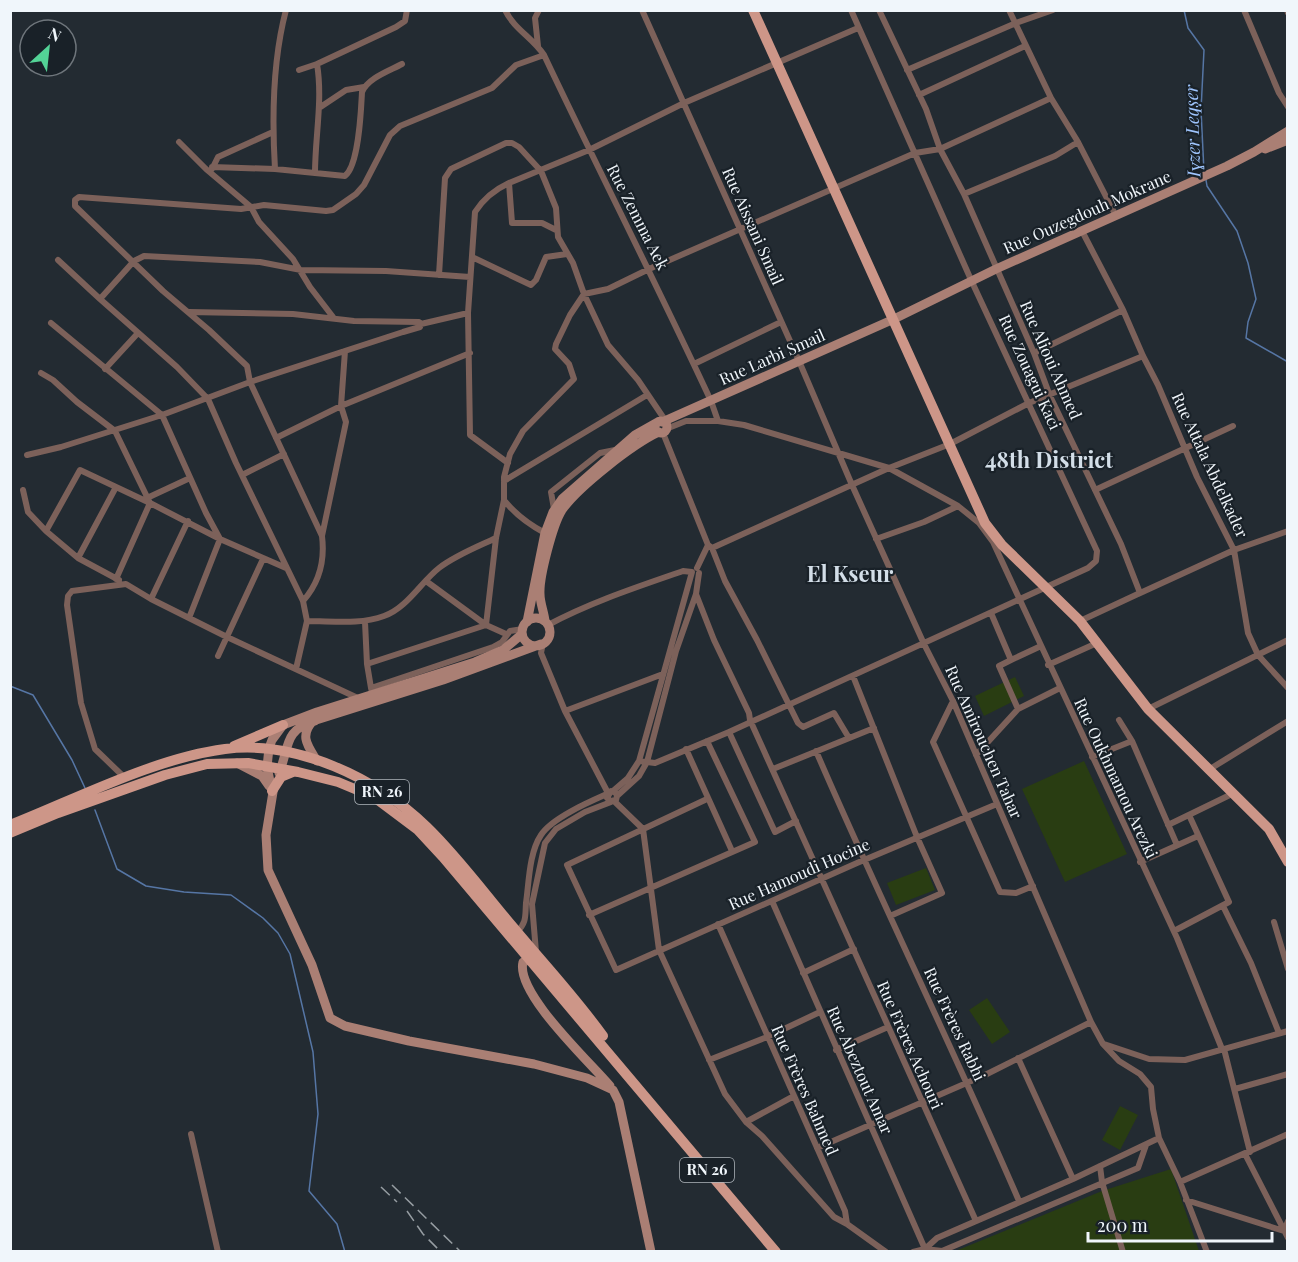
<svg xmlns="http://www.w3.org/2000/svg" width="1298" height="1262" viewBox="0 0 1298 1262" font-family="'Playfair Display',serif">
  <rect width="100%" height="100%" fill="#232b32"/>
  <path fill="#293d12" d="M1015,677L1024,696L984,716L975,696Z
    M1084,761L1127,854L1065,882L1022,789Z
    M926,868L935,890L896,905L887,883Z
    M987,998L1010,1032L992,1044L969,1010Z
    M1120,1106L1138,1115L1120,1150L1102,1140Z
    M1171,1169L1199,1251L953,1252L1102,1191Z"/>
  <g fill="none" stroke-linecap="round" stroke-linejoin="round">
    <path stroke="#5676a5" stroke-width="1.5" d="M1184,10L1188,28L1204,50L1201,110L1204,172
      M1206,180L1207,186L1237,231L1248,263L1256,299L1248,322L1246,338L1288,362
      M10,686L33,695L72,760L85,788
      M95,810L117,869L146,886L184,892L231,895L263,918L278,933L290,954L313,1052L318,1114L309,1191L337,1224L345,1252"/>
    <path stroke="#7c615a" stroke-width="6" d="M505,10C514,29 533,38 544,55C599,171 657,285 711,401L718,421
      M642,10L799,361L852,485L924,644L953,701L1091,1022L1103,1044L1119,1061L1140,1074L1151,1087L1153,1109L1159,1138L1180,1182L1207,1252
      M879,10L926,109L940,149L964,194L1034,353L1050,396L1121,544L1140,593L1080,621
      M1009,10L1051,98L1078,142L1116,216
      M1244,10L1279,93L1288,107
      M1287,10L1288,13
      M538,46L535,18L539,10
      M317,64L396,27L405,21L407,10
      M299,70L317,64C323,100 315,137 315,173
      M907,70L1016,23L1053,10
      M919,95L1025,46
      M319,108L346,90L364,87
      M179,142L206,169L251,207L259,222L293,259L310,287L333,317
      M212,167L275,169L345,176C359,165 361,110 362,92C368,78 389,71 402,64
      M212,169L218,157L273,132
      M275,169C272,120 273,59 286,10
      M509,183L589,150L684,103L858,28
      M964,194L1055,156L1078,142
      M1082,231L1123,310L1143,356L1158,385L1197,477L1234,550L1248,633L1258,655L1288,688
      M472,257L531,285L536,280L546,257L567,254
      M58,260L100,299
      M439,275L445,178L451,169L506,143H512L519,147L541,171L556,208L558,237L573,263L584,294L608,345L638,380L665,420L664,422
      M51,323L162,415L206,513L220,539L189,618
      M421,324L468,313
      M1034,353L1123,310
      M694,364L781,322
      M105,369L138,333
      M41,373L53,380L77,402L115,431L150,503L220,539L286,568
      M666,429L686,421H718L744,425L889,468L958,506L979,523L993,542L1177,938L1222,1049
      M663,433L708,545L697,568
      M276,438L341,406L470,353
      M27,455L61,447L162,415L250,382L403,332L420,327L421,324L419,322L354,321L293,314L189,312
      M508,463L470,435L468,313L475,212C484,198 494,190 509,183L512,223H542L556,230
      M242,475L284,454
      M504,481L647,395
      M23,490L28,512L46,531L78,558L119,580
      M1095,490L1233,426
      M147,498L190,478
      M554,509L551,492L600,453L615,450
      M46,531L80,470L150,503L116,579
      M545,533C528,524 515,514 504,500V477L510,454L523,431L574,379L569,364L555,349L556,344L570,315L584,294L608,289L649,269L915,153L940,149L1051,98
      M322,536L346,422L341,406L345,351
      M876,539L924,522L958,506
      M708,545L712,548L889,468L950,444L1029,403L1143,356
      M712,548L725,581L757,640L798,723L803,727L834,713L849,738
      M78,558L116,487
      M426,581L486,625L506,634
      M696,594L714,640L749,713L750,720L976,1221
      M1138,594L1234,550L1288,531
      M151,599L188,521
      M303,601C319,583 325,560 322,536L250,382L247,366L209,330L163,291L75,206V200L79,197L241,209L264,205L326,211L333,210L356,194L364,185L390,135L400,126L492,88L516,65L544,55
      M991,613L1011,660L999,666L1018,709
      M307,621C333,621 360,625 384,616C407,608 421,582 439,568C456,555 477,547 496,538
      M365,622L367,664L371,688
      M548,625C591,602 637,587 683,571L692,572L639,761L628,778L613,791
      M543,643L541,653L565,711L608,793
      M218,656L263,559
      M1011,660L1041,646
      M367,664L486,625L496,538L504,500
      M1048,665L1097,643
      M296,669L307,621L303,601L236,463L208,399L177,367L100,299L134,261L144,256L260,262L301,270L386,271L470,277
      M853,676L917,837L942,893L890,916
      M373,696L371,688L493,647L502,642L510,631L523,629
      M953,701L933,742L1000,892L1016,893L1033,886
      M1148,709L1288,640
      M565,711L663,674
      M1119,720L1132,741L1177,845
      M729,732L775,832L796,821
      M686,749L732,851
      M816,751C881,902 954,1050 1019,1201
      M976,755L1018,709L1060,688
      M1092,757L1132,741
      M639,761L655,763L729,732L1088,568L1096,561L1097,551L972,282L851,10
      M773,769L874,728
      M1210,769L1288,721
      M125,778L95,749L81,703L67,605L68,596L72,591L126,584L151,599L227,637L360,699
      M617,796L616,793L611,791L607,798L610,801L616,800L617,796L639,776L647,762L676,651L696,594L699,573
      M707,799L567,865L616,970L857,863L997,804
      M614,801L643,829L659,950L725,1094L746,1122L762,1136L834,1217L847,1224
      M1168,825L1234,793
      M1140,862L1198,836
      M772,901L925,1249
      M1223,906L1251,963L1279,1033
      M589,915L755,842L707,741
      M1274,922L1288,969
      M718,924L845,1211L847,1224L886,1252
      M1174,931L1229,902L1189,815
      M517,932C527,922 525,916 526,903C529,882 529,853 541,835C552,818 589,802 607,794
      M536,952L532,904L545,843L556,829L585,812L611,802
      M803,973L854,949
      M1104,1044L1149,1059L1185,1060L1288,1031
      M1224,1049L1250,1152
      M836,1050L888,1027
      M1018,1058L1073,1179
      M709,1060L767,1037L820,1012
      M1235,1089L1288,1074
      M746,1122L794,1096
      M191,1134L218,1252
      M817,1148L985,1075L1091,1022
      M1245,1154L1288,1238
      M1100,1166L1102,1182L1123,1252
      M1180,1182L1288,1134
      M1186,1200L1284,1231L1288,1221
      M925,1249L937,1238L1073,1179L1159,1138
      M913,1252L925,1249L942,1251L1138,1168L1146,1145"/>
    <path stroke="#aa7f74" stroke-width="9" d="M1265,149L1288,140
      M655 427a6 6 0 1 1 12 0a6 6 0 1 1-12 0Z
      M662,422L894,319L996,269L1227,166L1254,152L1288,131
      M522 632a14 14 0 1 1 28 0a14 14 0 1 1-28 0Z
      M545,621C544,612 540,603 540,594C539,577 553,524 562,510C578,487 633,444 659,432
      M527,622L545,533L553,512L562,499L635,435L658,422
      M317,761C308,746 299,736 313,721L443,680L541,644
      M237,763L262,776L269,786
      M279,773C290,747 283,730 315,721
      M274,786L266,835L268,870L312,965L330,1018L345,1026L409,1041L534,1064L587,1078L613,1090L619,1102L651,1252
      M272,791L267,767L269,748L272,740L283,725L317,712L475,662L503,650L522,634
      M529,960L523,962C515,993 590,1062 610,1086"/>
    <path stroke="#cd9688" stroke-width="10" d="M753,10L985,523L1002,545L1080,621L1148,709L1269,829L1288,862
      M234,746L283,725
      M272,791L281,777L293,772
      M10,825C76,799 155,758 225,749C297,740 376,778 427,827C458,857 485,894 513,927C543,963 575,997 603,1036
      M10,833L58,813L165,775L207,764L248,763L298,772L338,782L362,792L378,800L418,830L443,857L776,1252"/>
    <path stroke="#969da2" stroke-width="1.5" stroke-dasharray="12 6" stroke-linecap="butt" d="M392,1185L461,1252
      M381,1187L397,1202
      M407,1211L423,1234L441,1252"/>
  </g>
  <g text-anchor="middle" stroke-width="4.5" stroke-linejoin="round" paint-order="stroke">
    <g fill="#192128" stroke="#b0b6bc" stroke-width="1.5">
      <rect x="355" y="780" width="54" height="24" rx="4.5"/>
      <rect x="680" y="1158" width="54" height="24" rx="4.5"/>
    </g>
    <g font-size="15" font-weight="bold" fill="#f0f6fb">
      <text x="382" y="797">RN 26</text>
      <text x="707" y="1175">RN 26</text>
    </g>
    <g font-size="16" fill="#f0f6fb" stroke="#192128">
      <text transform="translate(1087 212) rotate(-24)" y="6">Rue Ouzegdouh Mokrane</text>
      <text transform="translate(638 217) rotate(63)" y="6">Rue Zemma Aek</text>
      <text transform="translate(753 226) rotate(66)" y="6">Rue Aissani Smail</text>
      <text transform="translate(772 357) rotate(-24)" y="6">Rue Larbi Smail</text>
      <text transform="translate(1051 360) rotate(66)" y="6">Rue Alioui Ahmed</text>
      <text transform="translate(1030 372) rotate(65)" y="6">Rue Zouagui Kaci</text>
      <text transform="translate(1210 465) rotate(65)" y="6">Rue Attala Abdelkader</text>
      <text transform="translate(984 742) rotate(66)" y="6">Rue Amirouchen Tahar</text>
      <text transform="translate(1116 778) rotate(65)" y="6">Rue Oukhmamou Arezki</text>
      <text transform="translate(799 874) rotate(-24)" y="6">Rue Hamoudi Hocine</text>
      <text transform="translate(955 1024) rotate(65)" y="6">Rue Frères Rabhi</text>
      <text transform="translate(910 1045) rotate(66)" y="6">Rue Frères Achouri</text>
      <text transform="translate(860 1070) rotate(66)" y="6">Rue Abeztout Amar</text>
      <text transform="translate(805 1090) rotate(66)" y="6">Rue Frères Bahmed</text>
    </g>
    <g font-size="18" font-style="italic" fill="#9fc5fe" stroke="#192128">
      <text transform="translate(1193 131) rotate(-92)" y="6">Iɣzer Leqṣer</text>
    </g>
    <g font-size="22" font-weight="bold" fill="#d3dee8" stroke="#192128">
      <text x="1049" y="468">48th District</text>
      <text x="850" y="582">El Kseur</text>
    </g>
  </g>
  <rect width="1298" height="1262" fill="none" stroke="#f0f6fb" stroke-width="24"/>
  <g transform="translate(48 48) rotate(27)"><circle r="28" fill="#192128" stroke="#6f767c" stroke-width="1.5"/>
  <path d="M0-4.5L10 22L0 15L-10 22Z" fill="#53d396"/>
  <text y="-9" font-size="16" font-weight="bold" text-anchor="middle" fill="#f0f6fb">N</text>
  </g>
  <path d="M1088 1232v9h184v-9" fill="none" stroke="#f0f6fb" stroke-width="3"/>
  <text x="1097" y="1232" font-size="18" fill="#f0f6fb" stroke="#192128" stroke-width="4.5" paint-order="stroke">200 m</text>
</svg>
